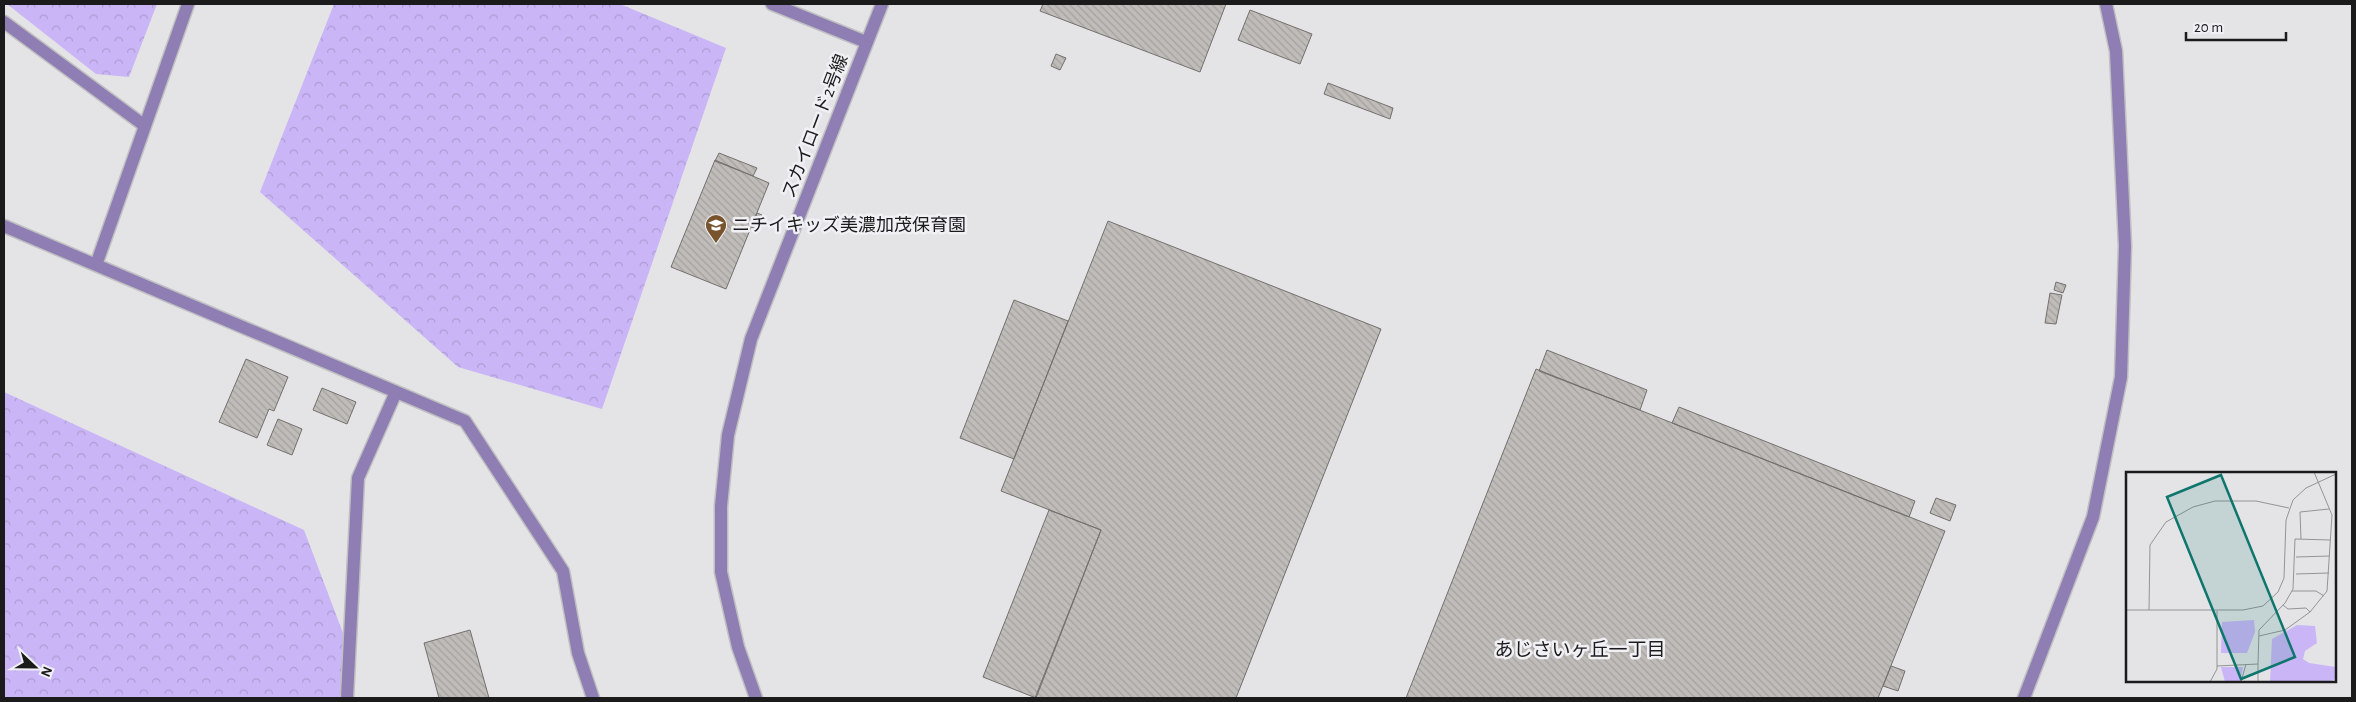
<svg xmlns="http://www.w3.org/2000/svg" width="2356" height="702" viewBox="0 0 2356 702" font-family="'Alegreya Sans','Noto Sans JP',sans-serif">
  <defs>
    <pattern id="forest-crowns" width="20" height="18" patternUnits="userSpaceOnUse" patternTransform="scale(1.25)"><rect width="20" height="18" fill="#cab6f7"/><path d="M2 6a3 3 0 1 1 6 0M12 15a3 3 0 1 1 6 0" fill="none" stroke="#ad9cd3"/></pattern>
    <pattern id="building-back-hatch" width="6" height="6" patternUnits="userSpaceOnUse" patternTransform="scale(1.25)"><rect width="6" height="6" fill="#bfbcb9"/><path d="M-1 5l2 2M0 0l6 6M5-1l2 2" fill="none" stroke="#a4a19e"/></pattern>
  </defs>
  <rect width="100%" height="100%" fill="#e4e3e6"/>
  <path fill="url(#forest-crowns)" d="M7,4H157L129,77L96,74Z
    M334,4H620L726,48L602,409L458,367L260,192Z
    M4,392L304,530L346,641V698H4Z"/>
  <path fill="url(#building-back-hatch)" stroke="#73706e" d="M1043,4H1226L1200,72L1040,11Z
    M1250,10L1312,34L1300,64L1238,40Z
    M1056,54L1066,58L1060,70L1051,66Z
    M1328,83L1393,108L1390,119L1324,94Z
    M719,153L757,168L753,176L715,161Z
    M715,160L769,183L726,289L671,267Z
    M757,213L762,215L756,229L751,227Z
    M1108,221L1381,329L1236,698H1035L1101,530L1001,491Z
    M2056,282L2066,285L2063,293L2054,290Z
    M2050,293L2062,295L2056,324L2045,323Z
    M1014,300L1068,321L1014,459L960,438Z
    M1547,350L1647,390L1640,410L1539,371Z
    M246,359L288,377L274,411L269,409L257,438L219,422Z
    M1536,369L1945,531L1878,698H1406Z
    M322,388L356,402L347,424L313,410Z
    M1679,407L1915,501L1909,517L1672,423Z
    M278,419L302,429L292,455L267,445Z
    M1936,498L1956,505L1950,521L1930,513Z
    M1049,510L1101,530L1036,698L983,677Z
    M470,630L489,698H439L424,643Z
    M1891,666L1905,671L1898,691L1883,686Z"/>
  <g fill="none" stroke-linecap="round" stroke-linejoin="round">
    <g stroke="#c0bfc2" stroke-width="15">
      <path id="minor" d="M772,4L866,42
        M4,22L145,126
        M4,226L96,265L188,4
        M96,265L465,421L563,571L578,653L593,698
        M347,698L358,478L396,392
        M756,698L738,647L721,572V506L728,435L751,339L882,4
        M2024,698L2093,517L2121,377L2125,246L2116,51L2106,4"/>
    </g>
    <use href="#minor" stroke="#8e7eb3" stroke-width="12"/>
  </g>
  <defs>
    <g id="school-pin" transform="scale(1.125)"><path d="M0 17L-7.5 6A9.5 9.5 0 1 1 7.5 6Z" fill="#78542d" stroke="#f1f0f4"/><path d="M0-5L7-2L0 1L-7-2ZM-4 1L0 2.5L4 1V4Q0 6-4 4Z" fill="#fff"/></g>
  </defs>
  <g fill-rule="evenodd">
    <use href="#school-pin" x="716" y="225"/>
  </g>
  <g text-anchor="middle" stroke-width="5" stroke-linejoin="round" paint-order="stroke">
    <g font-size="18" fill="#1b1b1c" stroke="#f1f0f4">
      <text transform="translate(815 126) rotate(-69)" y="6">スカイロード2号線</text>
    </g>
    <g font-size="18" fill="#1b1b1c" stroke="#f1f0f4" text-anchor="start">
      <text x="732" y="231">ニチイキッズ美濃加茂保育園</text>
    </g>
    <g font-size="19" fill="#1b1b1c" stroke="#f1f0f4">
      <text x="1580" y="656">あじさいヶ丘一丁目</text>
    </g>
  </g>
  <g transform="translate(2126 472)">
    <rect width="210" height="210" fill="#e4e3e6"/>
    <path d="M128,148L129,160L121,181H95L96,150ZM171,153L189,154L191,171L179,179L177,187L183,191L210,195V207L202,210H144L146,167ZM95,195H117L114,210H99Z" fill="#cab6f7"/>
    <path fill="none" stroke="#949395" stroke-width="1" d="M175,67L174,40L203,37M170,85L204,84M170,102L203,101M166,119H190L198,124M157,133L162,137L180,136L184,140M0,138H117L137,134L152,120L158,106L160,48L167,28L180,16L210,2M23,138L24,73L40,50L67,35L89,29H130L163,36M133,164L159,158L184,140L201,119L206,43L188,0M132,192L133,158L159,131L167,117L169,67L205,68M91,194L132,192V210M84,210L91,197V139M115,210L120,192"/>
    <path fill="#0f766e" fill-opacity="0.15" stroke="#0f766e" stroke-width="2.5" d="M95,3L169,185L115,207L41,25Z"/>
    <rect width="210" height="210" fill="none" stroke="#1b1b1c" stroke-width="2.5"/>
  </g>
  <rect width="2356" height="702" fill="none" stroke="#1b1b1c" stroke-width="10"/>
  <g transform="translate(35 667) rotate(112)" stroke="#f1f0f4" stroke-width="4" paint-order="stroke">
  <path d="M0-4L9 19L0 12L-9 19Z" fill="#1b1b1c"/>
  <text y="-8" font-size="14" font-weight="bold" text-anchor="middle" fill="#1b1b1c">N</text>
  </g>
  <path d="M2186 32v8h100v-8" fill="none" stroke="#1b1b1c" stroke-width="2.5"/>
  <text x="2194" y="32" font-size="15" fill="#1b1b1c" stroke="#f1f0f4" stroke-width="4" paint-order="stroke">20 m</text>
</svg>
